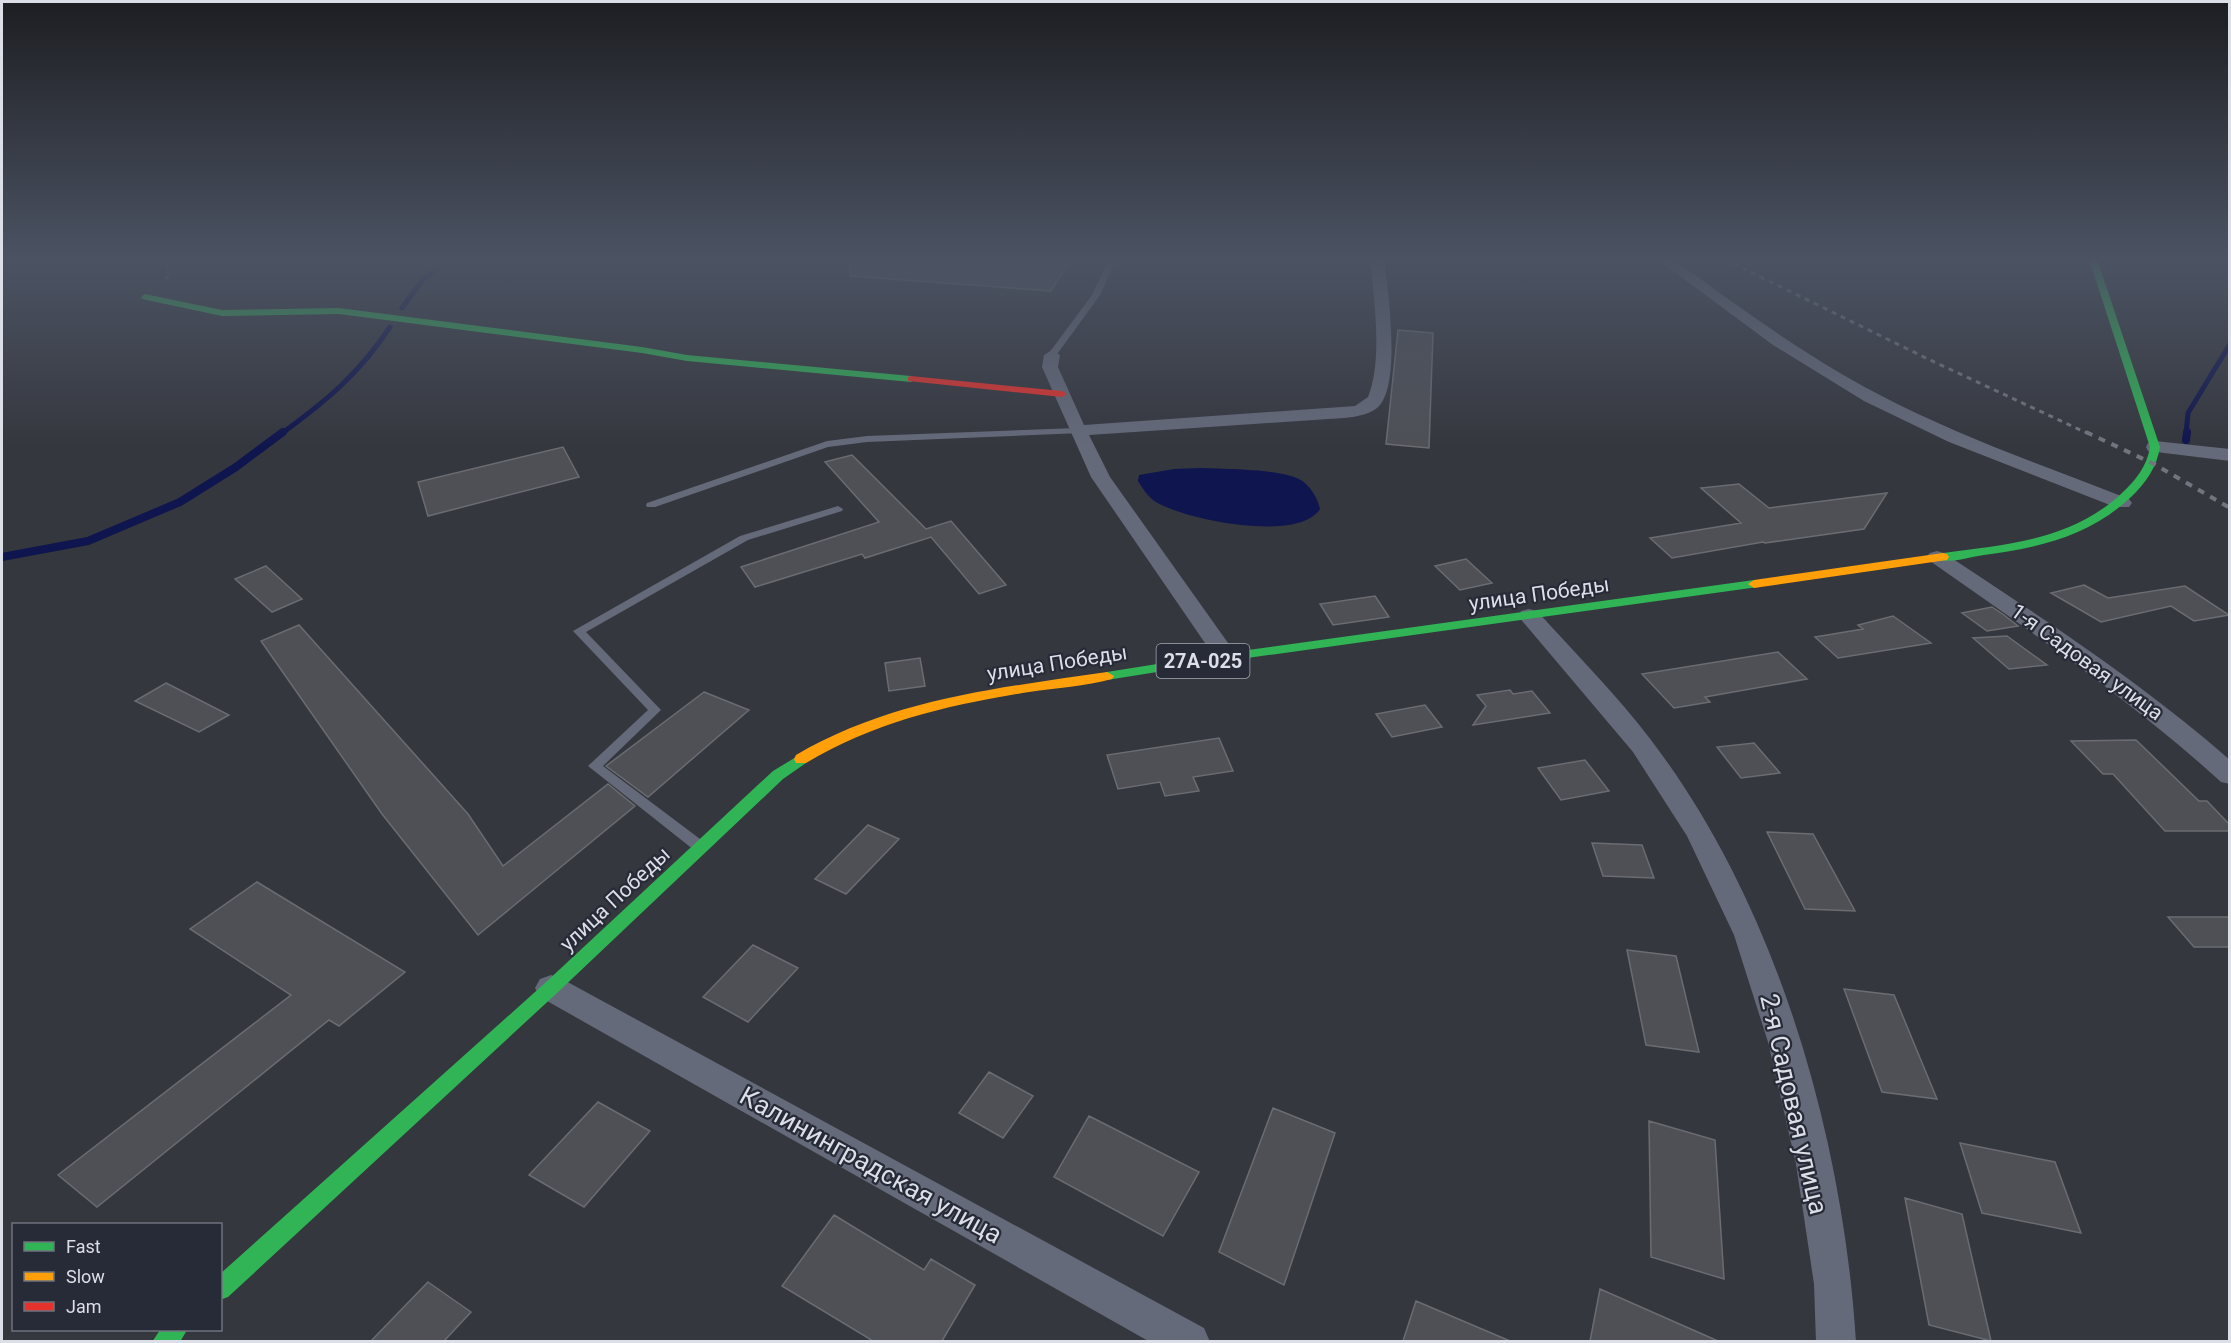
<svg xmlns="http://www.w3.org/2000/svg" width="2231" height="1343" viewBox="0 0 2231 1343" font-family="Roboto,sans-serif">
  <rect width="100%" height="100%" fill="#35373e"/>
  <path fill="#0f154e" d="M1201,468C1224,469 1280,469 1299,479C1309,484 1318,498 1320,509C1299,543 1186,520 1156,502C1148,497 1143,489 1138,481L1139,475L1174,469Z"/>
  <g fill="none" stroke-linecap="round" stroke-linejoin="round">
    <path stroke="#0f154e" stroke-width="5" d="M402,308L423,279L453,259
      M281,434C326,401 359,374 390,327
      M2186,434L2188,413L2230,344"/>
    <path stroke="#0f154e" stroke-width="8" d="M2186,440L2187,432
      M2,557L88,541L180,502L236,467L283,432"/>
  </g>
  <path fill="#4e5056" stroke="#6a6c72" stroke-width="1.5" d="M850,259H1071L1051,291L850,276Z
    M1398,330L1433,333L1429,448L1386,444Z
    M563,447L579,477L428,516L418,482Z
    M852,455L926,529L951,521L1006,585L979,594L931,537L865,558L862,554L755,587L741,567L879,522L825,462Z
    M1739,484L1769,508L1887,493L1864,529L1765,543L1763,542L1672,558L1650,538L1741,523L1701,488Z
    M1466,559L1492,583L1460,590L1435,566Z
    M266,566L302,599L272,612L235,579Z
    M2084,585L2108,598L2185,586L2229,615L2194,621L2171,606L2101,622L2051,593Z
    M1375,596L1389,617L1333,625L1320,604Z
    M1992,607L2004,615L2018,626L1987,631L1962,613Z
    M1893,616L1931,643L1838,658L1815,637L1863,629L1858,625Z
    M299,625L468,814L503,866L608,784L635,806L478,935L382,814L261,641Z
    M2007,636L2047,665L2009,669L1973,638Z
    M1778,652L1807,679L1705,697L1710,702L1674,708L1642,674Z
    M920,658L925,686L889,691L885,663Z
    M166,683L229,715L199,732L135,701Z
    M1510,690L1513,694L1532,691L1550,713L1473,725L1486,706L1477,695Z
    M704,692L749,710L648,797L606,766Z
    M1425,705L1442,727L1392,737L1376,714Z
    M1219,738L1233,771L1193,777L1199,791L1165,796L1160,782L1118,789L1107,755Z
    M2136,740L2199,801H2207L2229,824V831H2165L2113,774H2103L2071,741Z
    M1754,743L1780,773L1741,778L1717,747Z
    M1585,760L1609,791L1561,800L1538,768Z
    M868,825L899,839L846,894L815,879Z
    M1767,832L1813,834L1855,911L1805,909Z
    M1592,843L1642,845L1654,878L1603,876Z
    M257,882L405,972L339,1026L329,1020L97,1207L58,1175L291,995L190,929Z
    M2168,917H2229V947H2194Z
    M753,945L798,968L748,1022L703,997Z
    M1627,950L1676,956L1699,1052L1646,1045Z
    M1844,989L1894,995L1937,1099L1882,1092Z
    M989,1072L1033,1096L1003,1138L959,1113Z
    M598,1102L650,1131L584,1207L529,1175Z
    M1273,1108L1335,1133L1284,1285L1219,1252Z
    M1089,1116L1199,1172L1163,1236L1054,1177Z
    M1649,1121L1715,1140L1724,1279L1651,1257Z
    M1960,1143L2055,1162L2081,1233L1982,1213Z
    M1905,1198L1962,1214L1991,1341L1929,1325Z
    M834,1215L924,1270L931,1259L975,1285L942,1341H873L782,1286Z
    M428,1282L471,1312L444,1341H371Z
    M1600,1289L1718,1341H1590Z
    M1416,1301L1510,1341H1403Z"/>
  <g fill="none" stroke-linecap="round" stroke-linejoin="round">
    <path stroke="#6d707b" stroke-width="2" stroke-dasharray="4 2" stroke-linecap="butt" d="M165,259L169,276L165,280"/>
    <path fill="#656a7a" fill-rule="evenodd" d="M1109,259H1116L1100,295L1055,357H1049V353L1092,295Z
      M1078,428L1083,431L1081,433L867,442L828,447L655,507H647L646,505L647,503L827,441L867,436Z
      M838,506L843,509L842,511L748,540L586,632L661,710L603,766L704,842L706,846L704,850L699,851L694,850L588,766L648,710L573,631L740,536Z"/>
    <path fill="#656a7a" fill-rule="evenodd" d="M1370,259H1384C1388,290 1402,388 1377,408C1364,418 1343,418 1328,419L1089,435L1110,477L1238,657L1234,662L1226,664L1218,662L1091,477L1042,367L1044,355L1052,350L1060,355L1058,367L1084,425L1355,406L1368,397C1383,360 1374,299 1370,259Z
      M1657,259H1673C1739,307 1805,356 1878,394C1958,436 2044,466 2129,499L2132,503L2129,507H2115L1949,442L1864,401L1773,345Z
      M2155,441L2230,449V461L2148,451L2146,447L2148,443Z
      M1937,551L1944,553C2042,618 2141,682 2230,760V784L2221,782C2130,699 2030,631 1930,561L1926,557L1930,553Z
      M1529,609L1537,611C1575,653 1617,695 1651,740C1777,905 1843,1136 1856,1342H1816L1814,1284L1796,1164L1768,1042L1734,935L1687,836L1633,752L1518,616L1521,611Z
      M551,975L562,979L1204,1328L1210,1342H1150L540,997L535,988L540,979Z"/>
    <path fill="#30b455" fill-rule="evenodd" d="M2089,259H2097L2160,447C2157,467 2145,484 2131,497C2090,536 2038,548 1984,555C1970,557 1952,563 1939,560L1937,557L1939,554L1943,553C2007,545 2072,540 2122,493C2136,480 2147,466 2150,447Z
      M145,294L222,310L339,308L642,347L687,355L911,376L916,379L911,382L687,361L642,353L339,314L222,316L142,299L141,297Z
      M1754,580L1758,581L1760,584L1758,587L1226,661L1107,680L1100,676L1107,672L1226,653Z
      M801,754L806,755L808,759L806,763L783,779L557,993L228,1297L220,1300V1274L545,983L773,771Z
      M160,1330H187L180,1342H152Z"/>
    <path fill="#ff9f0a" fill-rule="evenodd" d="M1943,553L1947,554L1949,557L1947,560L1754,588L1748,584L1754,580Z
      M1107,672L1114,676L1112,679C1085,686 1057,688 1029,692C949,705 877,721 806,763H796L794,759L796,755C892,699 998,688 1107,672Z"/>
    <path fill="#e5322d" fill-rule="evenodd" d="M911,376L1062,391L1067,394L1062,397L908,381V377Z"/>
    <path stroke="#71757f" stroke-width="3" stroke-dasharray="5 5" stroke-linecap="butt" d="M1724,259L1928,359L2089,434"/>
    <path stroke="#71757f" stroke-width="4" stroke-dasharray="7 7" stroke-linecap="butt" d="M2086,432L2154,464L2230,508"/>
  </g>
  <linearGradient id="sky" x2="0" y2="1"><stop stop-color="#1d1e22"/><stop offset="0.58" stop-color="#4b5363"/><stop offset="1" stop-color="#4b5363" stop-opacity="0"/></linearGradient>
  <rect width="2231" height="447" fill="url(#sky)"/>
  <g text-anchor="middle" stroke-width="4.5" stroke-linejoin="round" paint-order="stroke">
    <rect fill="#272b38" stroke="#a6a9b2" stroke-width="1.5" x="1156.5" y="644" width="93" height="34" rx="4.5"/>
    <g font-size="20" font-weight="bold" fill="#dcdfe7">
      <text x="1203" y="668">27А-025</text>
    </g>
    <g font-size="21" fill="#dcdfe7" stroke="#272b38">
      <text transform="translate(1539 594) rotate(-8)" y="7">улица Победы</text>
      <text transform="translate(2087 662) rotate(36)" y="7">1-я Садовая улица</text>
      <text transform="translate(1057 663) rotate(-9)" y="7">улица Победы</text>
      <text transform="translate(615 899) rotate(-43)" y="7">улица Победы</text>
    </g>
    <g font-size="26" fill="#dcdfe7" stroke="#272b38">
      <text transform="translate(1794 1104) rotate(77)" y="9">2-я Садовая улица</text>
      <text transform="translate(871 1165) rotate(29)" y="9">Калининградская улица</text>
    </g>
  </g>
  <rect width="2231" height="1343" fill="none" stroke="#dcdfe7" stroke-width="6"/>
  <rect x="12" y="1223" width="210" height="108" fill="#272b38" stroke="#6f737e" stroke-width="1.5"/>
  <rect x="24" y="1242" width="30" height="9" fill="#30b455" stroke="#6f737e" stroke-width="1.5"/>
  <text x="66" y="1253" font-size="18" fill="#dcdfe7">Fast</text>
  <rect x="24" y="1272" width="30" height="9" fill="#ff9f0a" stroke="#6f737e" stroke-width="1.5"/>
  <text x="66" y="1283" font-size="18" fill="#dcdfe7">Slow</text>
  <rect x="24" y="1302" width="30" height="9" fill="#e5322d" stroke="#6f737e" stroke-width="1.5"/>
  <text x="66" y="1313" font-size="18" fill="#dcdfe7">Jam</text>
</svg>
